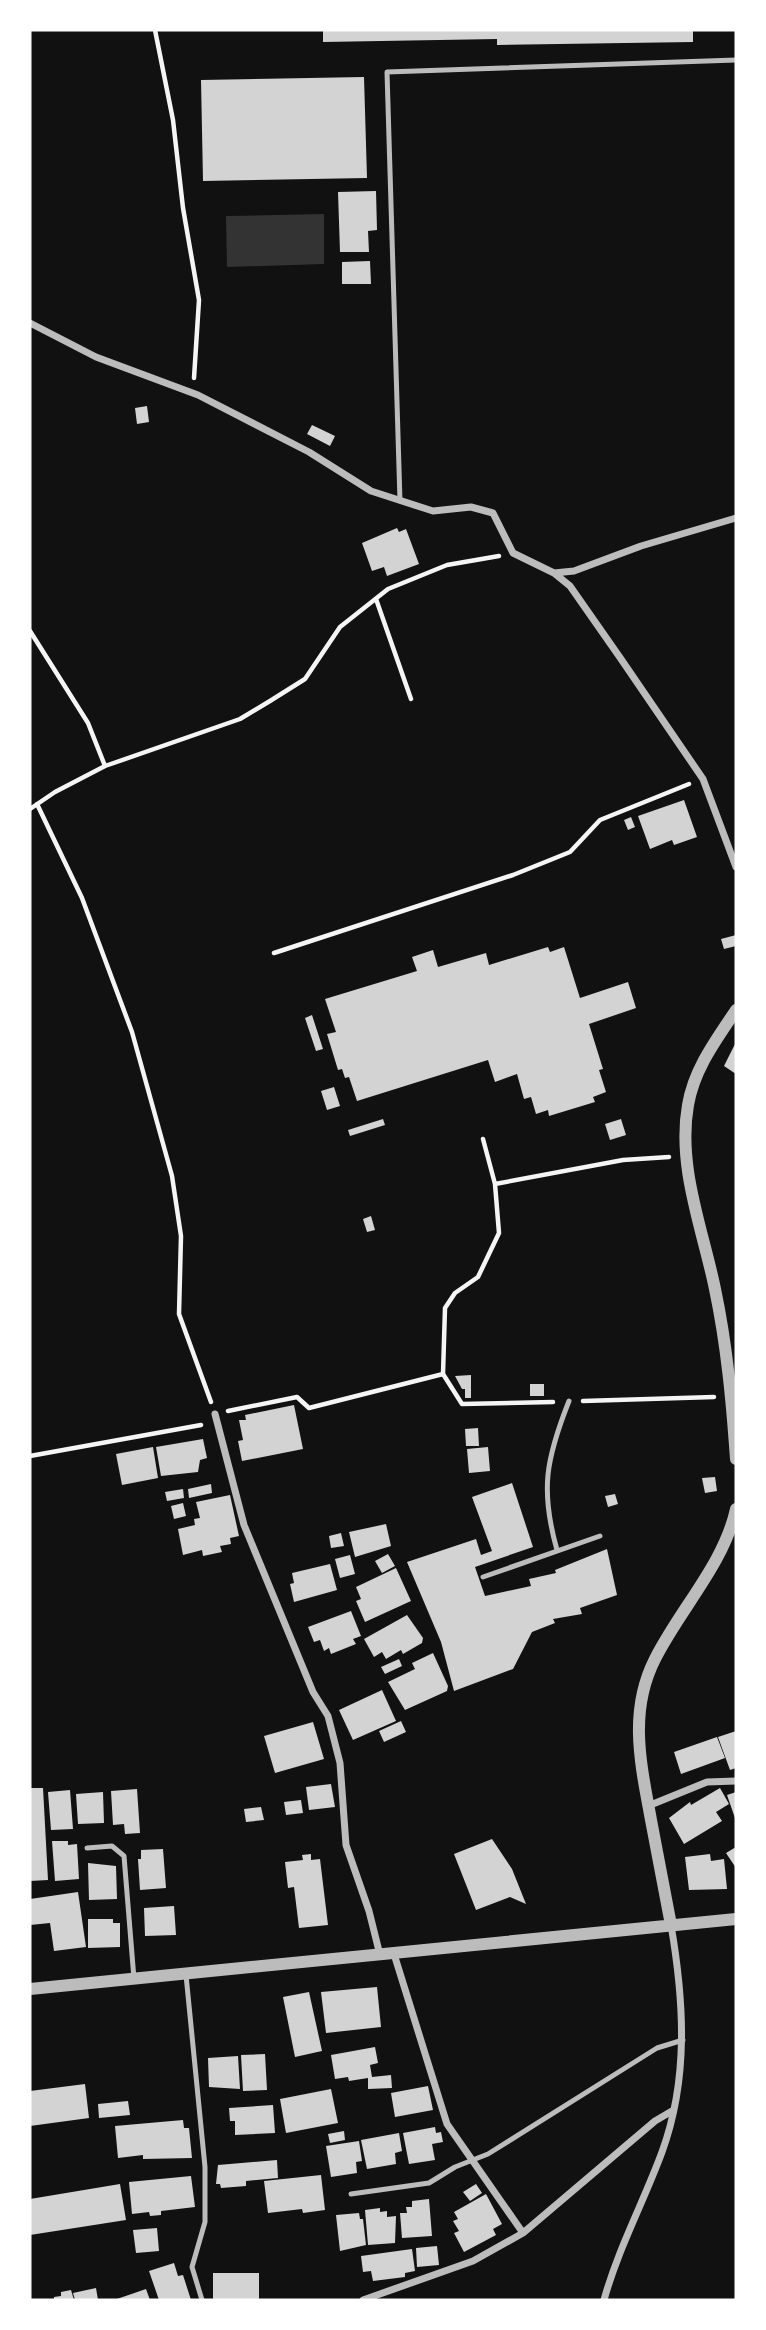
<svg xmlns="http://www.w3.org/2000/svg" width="766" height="2330" viewBox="0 0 766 2330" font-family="Figtree,sans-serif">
  <rect width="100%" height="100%" fill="#111"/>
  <path fill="#333" d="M324,214V264L227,267L226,216Z"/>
  <path fill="#d3d3d3" d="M323,30H693V42L497,45V39L323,42Z
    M364,77L367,178L203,181L201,80Z
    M376,191L377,230L368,231L369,252H340L338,192Z
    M370,261L371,284H342V262Z
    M147,406L149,422L137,424L135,408Z
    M312,425L335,436L330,446L307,434Z
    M397,528L399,532L406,529L419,564L387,576L384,567L372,571L362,543Z
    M684,800L697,837L674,845L672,840L650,849L638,816Z
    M631,817L635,827L628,830L624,820Z
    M736,935V946L724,949L721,939Z
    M548,947L550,952L564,947L580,998L628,982L636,1008L589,1024L603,1069L599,1070L606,1092L593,1097L595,1102L549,1116L548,1110L536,1114L531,1097L524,1099L517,1074L495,1082L488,1060L357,1101L349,1077L345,1078L342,1069L338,1070L327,1034L336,1032L325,999L417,971L412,957L433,950L438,967L486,953L489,965Z
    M312,1015L323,1049L316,1051L305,1018Z
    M736,1042V1074L724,1066Z
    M334,1087L340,1106L327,1110L321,1091Z
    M383,1119L385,1125L350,1136L348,1130Z
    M621,1119L626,1135L610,1140L605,1124Z
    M371,1216L375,1230L367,1232L363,1219Z
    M471,1375V1398H465V1389H462L455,1376Z
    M530,1384H544V1396H530Z
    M294,1405L303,1449L242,1461L238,1441L243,1440L239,1420H246L245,1415Z
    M478,1428L479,1446H466L465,1429Z
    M203,1439L207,1458L200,1460L198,1472L161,1476L156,1447Z
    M153,1447L158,1478L122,1485L116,1454Z
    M488,1447L490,1471L469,1473L467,1449Z
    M715,1477L717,1491L705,1493L702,1478Z
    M512,1483L533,1547L475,1567L485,1596L531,1586L529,1579L556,1573L555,1570L607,1549L617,1595L580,1608L582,1614L553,1619L555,1623L532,1632L513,1669L454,1691L441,1642L407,1562L476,1539L481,1555L492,1551L472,1497Z
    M211,1484L212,1493L189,1498L188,1489Z
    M183,1489L184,1498L167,1501L165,1492Z
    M615,1494L618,1504L608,1507L605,1496Z
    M230,1495L239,1536L230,1538L231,1544L220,1546L222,1552L203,1556L202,1550L183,1555L178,1529L195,1525L194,1519L200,1518L196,1502Z
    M183,1503L186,1516L174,1519L171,1506Z
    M386,1524L391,1546L355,1557L349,1532Z
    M341,1533L344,1546L331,1548L329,1536Z
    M388,1554L395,1566L382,1573L375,1561Z
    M350,1555L355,1574L340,1578L335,1559Z
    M330,1564L337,1590L294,1602L290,1584L294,1583L292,1573Z
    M396,1568L411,1601L365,1622L356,1601L361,1599L356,1587Z
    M351,1611L361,1636L353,1639L356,1644L331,1654L329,1648L324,1651L320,1640L314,1642L308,1627Z
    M407,1615L423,1638L422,1643L403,1654L401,1650L386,1659L382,1652L374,1657L364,1639Z
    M433,1653L448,1686L447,1691L405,1710L388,1682L415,1669L412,1663Z
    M399,1659L402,1666L385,1674L381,1667Z
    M382,1690L396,1721L353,1740L339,1710Z
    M401,1721L406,1732L384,1742L379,1731Z
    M313,1722L324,1759L275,1773L264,1736Z
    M736,1731V1768L730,1770L718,1737Z
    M717,1737L725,1758L681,1774L674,1752Z
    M331,1784L335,1807L309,1810L306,1787Z
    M30,1788H43L48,1880L30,1881Z
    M720,1788L729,1804L716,1812L722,1821L684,1844L669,1818L690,1802L691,1805Z
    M137,1789L140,1833L125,1834L124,1824L113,1825L111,1791Z
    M70,1790L73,1829L51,1830L48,1792Z
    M103,1792L104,1823L78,1824L76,1794Z
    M736,1792V1821L727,1795Z
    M301,1800L303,1813L286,1815L284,1802Z
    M261,1807L264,1820L246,1822L244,1809Z
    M492,1839L512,1869L526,1904L510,1897L476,1910L454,1854Z
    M52,1841H68V1845L77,1844L79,1879L55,1881Z
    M736,1847V1868L726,1853Z
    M163,1849L166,1888L140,1890L138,1859H141V1850Z
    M311,1854V1860L320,1859L328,1925L299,1928L294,1887L288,1888L285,1862L303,1860L302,1855Z
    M710,1854L711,1861L724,1859L727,1889L689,1890L685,1857Z
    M88,1863L116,1866L117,1899L89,1900Z
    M78,1892L86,1947L54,1951L50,1923L30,1925V1899Z
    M174,1906L176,1935L145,1936L144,1908Z
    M88,1919H113V1923H120V1947L88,1948Z
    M377,1987L381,2027L326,2033L321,1992Z
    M309,1992L322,2051L295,2057L283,1997Z
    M375,2047L378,2063L370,2065L372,2077L391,2075L392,2088L368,2089V2078L349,2081L348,2077L335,2079L331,2055Z
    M265,2054L267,2090L243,2091L241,2055Z
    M238,2056L240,2089L209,2087L208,2058Z
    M85,2084L89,2118L30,2126V2091Z
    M428,2086L433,2110L395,2117L391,2093Z
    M331,2089L338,2123L286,2133L280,2099Z
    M128,2101L130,2115L99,2118L98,2104Z
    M273,2105L275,2133L235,2135V2121H230L229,2108Z
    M183,2120L184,2128H189L192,2158L143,2159V2155L118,2158L115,2126Z
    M435,2127L436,2133L441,2132L443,2142L432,2144L435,2160L409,2164L403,2133Z
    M344,2131L345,2140L330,2143L328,2134Z
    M399,2133L402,2151L395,2153L396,2164L367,2169L361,2140Z
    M359,2141L362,2161L356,2162L357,2173L331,2177L326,2146Z
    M277,2160L278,2178L246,2181V2186L221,2188L220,2184H216L218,2165Z
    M321,2175L325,2210L303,2213L302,2209L268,2213L264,2181Z
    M191,2176L195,2207L161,2211V2215L150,2216L149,2212L132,2214L129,2182Z
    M120,2184L126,2220L30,2235V2199Z
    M476,2184L482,2193L470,2201L463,2192Z
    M486,2194L502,2224L493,2229L496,2235L464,2252L454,2233L459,2231L453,2221L458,2219L454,2212Z
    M429,2199L432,2236L402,2238L400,2213H407L406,2207H412V2201Z
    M380,2208V2212L387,2211V2217L396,2216L395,2243L368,2245L365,2210Z
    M359,2213L360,2219H363L366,2245L340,2251L336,2215Z
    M157,2228L159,2251L136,2253L133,2230Z
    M437,2246L439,2265L417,2267L416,2248Z
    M412,2249L415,2271L405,2273V2277L373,2281L371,2271L363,2272L361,2256Z
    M174,2263L178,2276L183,2275L191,2300H159L149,2271Z
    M213,2273H259V2300H213Z
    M96,2288L98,2300H75L73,2293Z
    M146,2289L150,2300H114Z
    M71,2290L74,2300H54V2297L61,2296V2292Z"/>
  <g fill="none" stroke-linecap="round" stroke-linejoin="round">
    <path stroke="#f5f5f5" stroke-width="4.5" d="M155,30L173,120L183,208L199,300L194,378
      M376,599L411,699
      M30,631L88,723L105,766
      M37,804L82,898L132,1032L172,1176L181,1236L179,1314L211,1402
      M30,809L55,792L105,766L240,719L270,701L305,679L340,627L388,589L447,565L499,556
      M274,953L513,875L570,852L600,820L689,784
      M495,1184L623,1160L669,1157
      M443,1374L445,1308L455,1293L478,1277L499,1233L495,1184L483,1139
      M583,1401L714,1397
      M228,1411L297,1397L309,1408L443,1374L462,1404L553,1402
      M30,1456L201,1425"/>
    <path stroke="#bcbcbc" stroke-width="5" d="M400,501L387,72L736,60
      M557,1550C540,1490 546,1459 569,1401
      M483,1577L600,1536
      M87,1848L112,1846L124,1856L134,1979
      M186,1975L205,2167V2222L192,2267L202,2300
      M351,2194L429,2183L455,2167L488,2154L657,2048L683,2040"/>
    <path stroke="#bcbcbc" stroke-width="7" d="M30,323L96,357L198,395L309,452L371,491L433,511L471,507L493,513L513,553L554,573L570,586L621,659L703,779L736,867
      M554,573L574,571L641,546L736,518
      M215,1414L244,1525L313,1692L328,1716L340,1763L346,1845L369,1911L380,1955
      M648,1806L707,1782L736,1781
      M394,1954L447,2124L523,2233
      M363,2300L473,2261L523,2233L655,2121L672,2111
      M604,2300C618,2249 644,2201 662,2152C689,2078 684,2001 671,1925"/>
    <path stroke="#bcbcbc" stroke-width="12" d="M736,1010C716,1040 694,1069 688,1105C677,1167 703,1230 715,1289C727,1346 732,1402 736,1459
      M671,1925C664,1890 658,1855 651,1820C641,1765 628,1712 655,1659C680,1609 724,1564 736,1509
      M30,1989L736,1919"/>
  </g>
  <rect width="766" height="2330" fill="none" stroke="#ffffff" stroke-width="63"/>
</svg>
